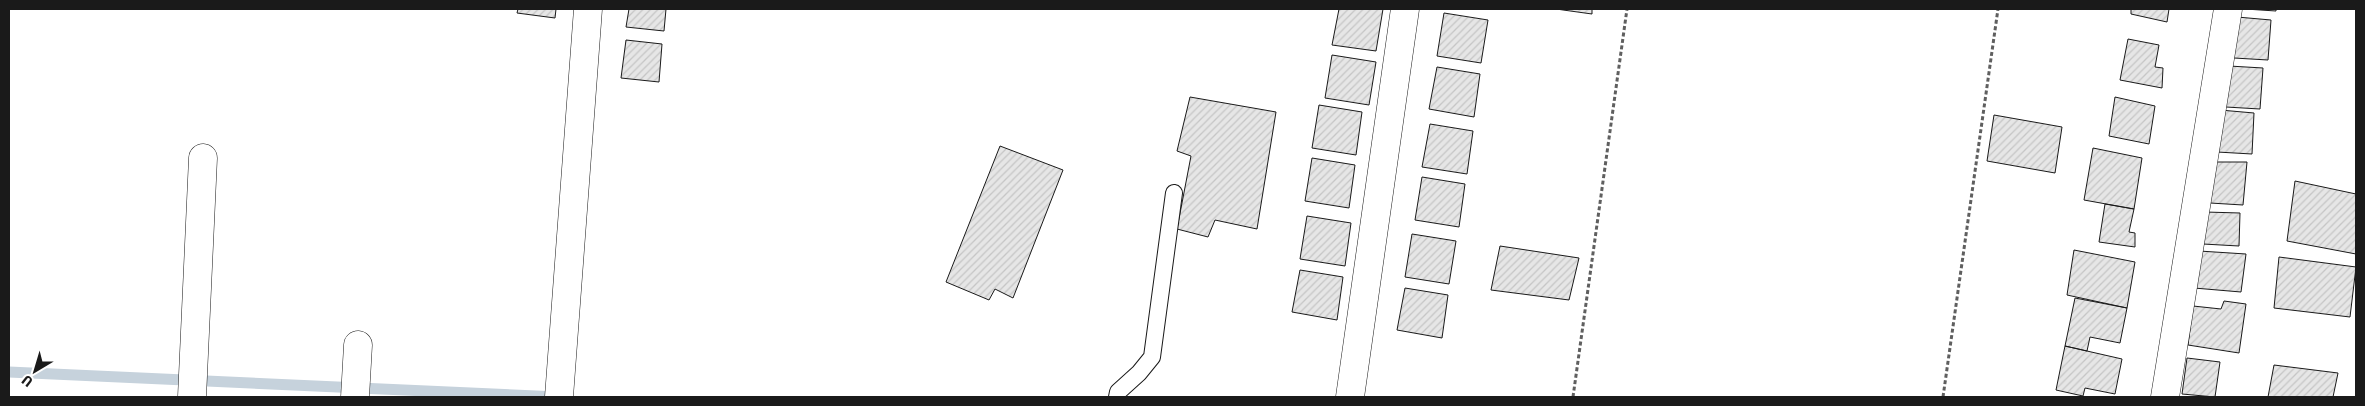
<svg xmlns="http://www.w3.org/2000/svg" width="2365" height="406" viewBox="0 0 2365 406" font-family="'Fira Sans',sans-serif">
  <defs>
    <pattern id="building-hatch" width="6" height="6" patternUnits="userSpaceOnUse" patternTransform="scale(1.25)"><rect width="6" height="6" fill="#e6e6e6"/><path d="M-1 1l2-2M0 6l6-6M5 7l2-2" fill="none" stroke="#c5c5c5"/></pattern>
  </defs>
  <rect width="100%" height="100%" fill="#fff"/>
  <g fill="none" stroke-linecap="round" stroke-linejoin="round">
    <path stroke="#c6d2dc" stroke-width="11" d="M9,372L559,397"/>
  </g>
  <path fill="url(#building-hatch)" stroke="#1a1a1a" d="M518,9H556L555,18L517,13Z
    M629,9H666L664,31L626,27Z
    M1339,9H1383L1376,51L1332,45Z
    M1556,9H1592V14Z
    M2131,9H2169L2167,22L2131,14Z
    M2245,9H2276V11Z
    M1444,13L1488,20L1481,63L1437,56Z
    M2237,17L2271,20L2268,60L2234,58Z
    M2128,39L2159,45L2155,67L2163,68L2162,88L2120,80Z
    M626,40L662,44L659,82L621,78Z
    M1332,55L1376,62L1369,105L1325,98Z
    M2229,66L2263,68L2260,109L2226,107Z
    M1437,67L1480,74L1474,117L1429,109Z
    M1190,97L1276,112L1257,229L1215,220L1208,237L1177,229L1191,156L1177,151Z
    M2115,97L2155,106L2149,144L2109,136Z
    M1319,105L1362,112L1356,155L1312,148Z
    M2220,110L2254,113L2252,154L2217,152Z
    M1994,115L2062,127L2055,173L1987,161Z
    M1430,124L1473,131L1467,174L1422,167Z
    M1000,146L1063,170L1013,298L995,289L989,300L946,282Z
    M2093,148L2142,158L2134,209L2084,200Z
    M1312,158L1355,165L1349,208L1305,201Z
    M2212,162H2247L2243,205L2210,203Z
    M1422,177L1465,184L1459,227L1415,220Z
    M2295,181L2356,194V254L2287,241Z
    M2105,204L2134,209L2129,232L2135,233V247L2099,242Z
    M2205,212L2240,213L2239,246L2203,244Z
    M1307,216L1351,223L1345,266L1300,259Z
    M1412,234L1456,241L1449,284L1405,277Z
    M1500,246L1579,258L1569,300L1491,290Z
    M2074,250L2135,262L2127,308L2067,295Z
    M2199,251L2246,254L2241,292L2194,288Z
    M2279,257L2356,267L2350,317L2274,308Z
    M1300,270L1343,277L1337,320L1292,312Z
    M1405,288L1448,295L1442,338L1397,330Z
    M2075,298L2127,308L2120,343L2090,337L2087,351L2065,346Z
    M2224,301L2246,304L2239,353L2188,345L2193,306L2221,309Z
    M2065,346L2122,359L2115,394L2085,388L2083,396L2056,390Z
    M2187,358L2220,362L2215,397L2182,394Z
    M2274,365L2338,373L2333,397H2268Z"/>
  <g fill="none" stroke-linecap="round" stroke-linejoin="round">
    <g stroke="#1a1a1a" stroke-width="18">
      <path id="lane" d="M1117,397L1118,392L1139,373L1152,357L1174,193"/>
    </g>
    <g stroke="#1a1a1a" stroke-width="29">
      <path id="street" d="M192,397L203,158
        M355,397L358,345
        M559,397L588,9
        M1350,397L1405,9
        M2165,397L2228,9"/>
    </g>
    <path stroke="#5f5f5f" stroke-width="3" stroke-dasharray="4 2.5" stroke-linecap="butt" d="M1573,397L1627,9
      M1943,397L1998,9"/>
    <use href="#lane" stroke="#fff" stroke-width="16"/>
    <use href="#street" stroke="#fff" stroke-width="28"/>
  </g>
  <rect width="2365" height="406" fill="none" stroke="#1a1a1a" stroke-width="20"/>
  <g transform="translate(35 371) rotate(218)" stroke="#ffffff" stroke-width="4" paint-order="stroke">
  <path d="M0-4L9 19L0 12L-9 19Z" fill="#1a1a1a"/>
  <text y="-8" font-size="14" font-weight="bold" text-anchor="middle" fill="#1a1a1a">U</text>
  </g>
</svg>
